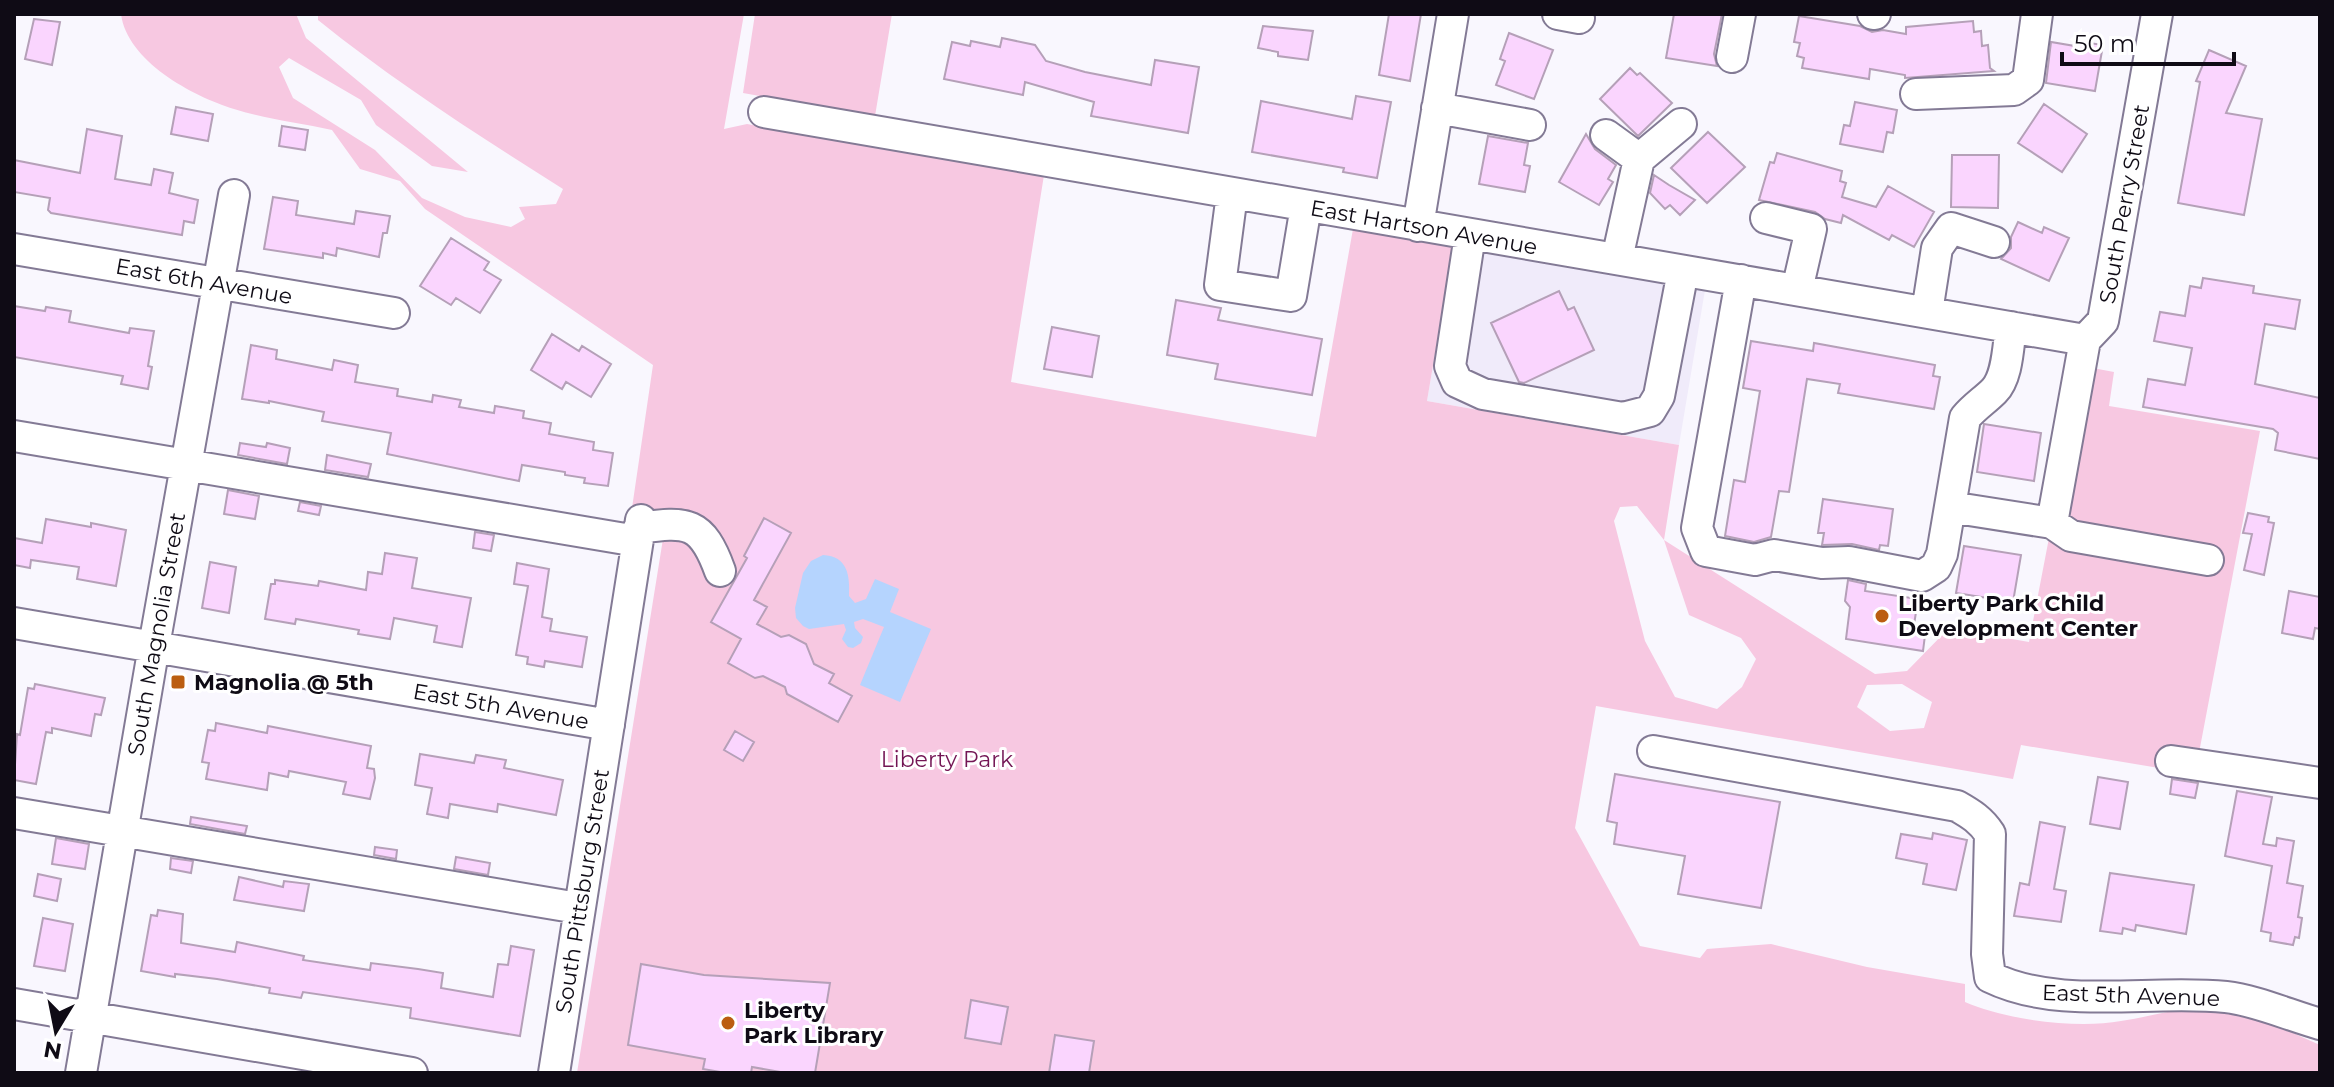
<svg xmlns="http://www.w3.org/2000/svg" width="2334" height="1087" viewBox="0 0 2334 1087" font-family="Montserrat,sans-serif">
  <rect width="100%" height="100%" fill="#f9f7fe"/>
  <path fill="#f0ebfa" d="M1453,247L1705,290L1679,445L1427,401Z"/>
  <path fill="#f7c8e1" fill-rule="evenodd" d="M121,14H296L306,38L468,172L432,166L376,125L361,100L289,58L279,67L293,98L375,150L422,198L465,217L511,227L525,219L519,207L556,204L563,189C479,136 395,82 318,20V14H744L724,129L747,124L1044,175L1011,382L1316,437L1353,229L1453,247L1427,401L1679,445L1664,540L1875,674L1907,671L1949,628L2029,642L2082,366L2114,372L2109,406L2260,431L2195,774L2021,745L2013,779L1596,706L1575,828L1640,946L1700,958L1707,949L1771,944L1867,967L1965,984V1002C2006,1020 2077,1029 2121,1021C2149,1017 2177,1008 2205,1007C2247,1006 2283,1030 2320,1045V1073H577L667,514L632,508L653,365L425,209L400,181L360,169L332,130C300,123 265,119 234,109C192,96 127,61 121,14ZM1637,506L1664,540L1689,615L1741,638L1756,659L1742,687L1717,709L1675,697L1645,641L1614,521L1620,507ZM1902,684L1932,702L1924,728L1890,731L1857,707L1867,685Z
    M755,14H892L875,116L743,93Z"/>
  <path fill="#b5d4fe" d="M823,555C848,556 850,576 849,596L855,603L866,599L875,579L899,589L890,612L931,629L900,702L860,685L884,627L863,619L854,622L855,628L863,637L861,643L853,648L848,647L842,639L846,630L844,624L809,629L803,626L796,618L795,608L803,573L811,561Z"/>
  <path fill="#fad5fe" stroke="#b5a0b8" stroke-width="2" d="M1389,14H1421L1410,81L1379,75Z
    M1674,14H1722L1714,54L1717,66L1666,58Z
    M1799,16L1860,26L1872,32L1883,30L1906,34V27L1973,21L1974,32L1981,31L1982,46L1988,45L1990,68L1994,71L1905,78V75L1870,69L1869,79L1802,68L1804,58L1797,56L1800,43L1794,42Z
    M34,19L60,22L52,65L25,59Z
    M1263,26L1313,31L1308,60L1278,56V52L1258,48Z
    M1509,33L1553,50L1534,99L1496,85L1505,61L1500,59Z
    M1002,38L1035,45L1046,61L1085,72L1151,85L1155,60L1199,67L1188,133L1091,116L1094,102L1025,82L1023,95L944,79L952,42L970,46L971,41L1000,47Z
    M2076,41L2103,45L2095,91L2046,83L2051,42L2075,46Z
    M2209,50L2246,66L2226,113L2262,119L2244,215L2178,203L2200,82L2196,81Z
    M1630,68L1637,75L1640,73L1672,103L1638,136L1600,99Z
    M1356,96L1391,102L1377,178L1343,172L1344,168L1252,152L1261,101L1352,119Z
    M1855,102L1897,110L1893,133L1887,132L1883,152L1840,144L1844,125L1850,126Z
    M2044,104L2087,134L2062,172L2018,143Z
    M176,107L213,114L208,141L171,134Z
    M282,126L308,130L305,150L279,146Z
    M87,129L122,136L115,179L151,185L154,169L173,173L169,193L198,200L194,223L184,221L182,235L51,213L48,210L50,198L14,192V160L80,173Z
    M1708,132L1745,167L1707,203L1671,168Z
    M1586,134L1595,149L1616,165L1608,179L1613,182L1599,205L1559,182Z
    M1488,136L1528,143L1524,165L1530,166L1525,192L1479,184Z
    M1777,153L1842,171L1840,181L1846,183L1842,197L1876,207L1888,186L1934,212L1914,247L1892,235L1889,240L1843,215L1841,223L1825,219L1815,212L1759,200L1770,162L1774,163Z
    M1952,155H1999L1998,208L1951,207Z
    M1654,175L1669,185L1695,200L1680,215L1670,205L1665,209L1650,193Z
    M273,197L298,201L296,215L354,224L356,211L390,216L387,233H383L379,257L337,248L336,256L323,253V258L264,249Z
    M2018,222L2042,233L2044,227L2069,238L2049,281L2001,259L2011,248V237Z
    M451,238L489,262L484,270L501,280L480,313L456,298L451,305L420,286Z
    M2203,278L2254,286L2253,293L2300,300L2295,329L2265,324L2255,384L2320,398V459L2275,450L2278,433L2273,429L2143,407L2148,379L2185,385L2192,348L2154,341L2160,312L2185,316L2190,286L2201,288Z
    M1559,291L1568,310L1574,307L1594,350L1524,383L1519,382L1491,323Z
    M1176,300L1221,308L1218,320L1322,339L1312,395L1215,379L1218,364L1167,355Z
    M14,306L45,311L46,307L71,311L69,322L129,333L130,328L154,331L148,366L152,367L148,389L121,384L123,376L14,357Z
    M1052,327L1099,336L1092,377L1044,369Z
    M552,334L579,351L582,346L611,364L591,397L566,382L562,389L531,370Z
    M1751,341L1813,351L1814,343L1935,365L1933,376L1940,377L1934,409L1838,393L1840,384L1807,379L1789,492L1779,491L1771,537L1754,542L1725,536L1734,480L1745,482L1760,391L1743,388Z
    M251,345L277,350L276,359L332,370L334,360L358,365L355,382L398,389L397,396L432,402L433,395L461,400L459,407L494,413L495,406L524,411L523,418L551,423L549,434L594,442L593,450L613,453L608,486L584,483L585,478L565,475V472L522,465L519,481L387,454L391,433L322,421L324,412L269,401V403L242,399Z
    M1984,424L2041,433L2034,481L1977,472Z
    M240,443L266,447L267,443L290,448L287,464L238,455Z
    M327,455L371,464L368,477L325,470Z
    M228,490L259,496L255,519L224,514Z
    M1823,499L1893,509L1888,546L1880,545L1879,550L1852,544L1822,545L1824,533H1818Z
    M300,502L321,506L319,515L298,511Z
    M2248,513L2269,517L2268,522L2274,523L2264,575L2244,570L2252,534L2243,533Z
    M764,518L791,533L754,600L767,607L757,624L781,637L789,635L806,644L814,664L834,674L829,683L852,696L838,722L787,694L785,687L763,676L755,678L728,663L741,639L711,622L747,558L744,556Z
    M46,519L91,527V523L126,530L116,586L77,579L79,567L31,560L30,568L14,565V538L42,543Z
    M475,532L494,535L491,551L473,548Z
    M1964,546L2021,555L2013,602L1956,593Z
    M385,553L417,558L412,588L471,598L462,647L434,642L437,626L394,618L390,639L358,634L359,630L296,619L295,624L265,619L271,584H275V580L318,586L319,581L366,590L368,572L382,574Z
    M210,562L236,567L229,613L202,608Z
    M517,563L549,569L542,617L552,619L550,631L587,637L582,667L545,661L544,667L527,664L528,657L516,655L528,586L514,584Z
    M1848,580L1866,584L1865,591L1918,599L1914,625L1926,627L1923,651L1846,639L1850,607L1845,601Z
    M2289,591L2320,597V629L2315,628L2313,639L2282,633Z
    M35,684L105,698L101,715L95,714L91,736L52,728V733L46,732L36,784L14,780L17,734L20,735L28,688L34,689Z
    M216,723L267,733L268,726L371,746L367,768L374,769L375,778L370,799L343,794L346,782L289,771L288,777L269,773L267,790L206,779L209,763L202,762L208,730L215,731Z
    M735,731L754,742L743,761L724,750Z
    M420,754L474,763L476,755L506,760L504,768L563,780L556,815L498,804L497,812L450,804L448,818L427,814L432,788L415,785Z
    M1615,774L1780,802L1761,908L1678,894L1685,856L1614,844L1617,823L1607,821Z
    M2098,777L2128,782L2120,829L2090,824Z
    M2172,779L2198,783L2195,798L2170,794Z
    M2237,791L2272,797L2263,844L2276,846L2277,838L2294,841L2287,883L2303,886L2298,917L2302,918L2299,938L2295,937L2293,945L2270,941L2271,933L2261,931L2272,866L2225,856Z
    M191,817L247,826L245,834L190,824Z
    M2040,822L2065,827L2054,889L2066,891L2061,922L2014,916L2020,883L2029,885Z
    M1933,833L1967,840L1956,890L1923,884L1927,864L1896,858L1901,834L1932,839Z
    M56,838L89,844L85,869L52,864Z
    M375,847L397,850L396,859L374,855Z
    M456,857L490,863L488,875L454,869Z
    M171,858L193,861L191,873L170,869Z
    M2110,873L2194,885L2186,934L2136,925L2135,931L2123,928L2122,934L2100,931Z
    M38,874L61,879L57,901L34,896Z
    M239,877L283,887L284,881L309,884L304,911L234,900Z
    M158,910L183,914L181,943L235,952L237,942L304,956L303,960L370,970L371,963L418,969L443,973L441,988L493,997L498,964L508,965L511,946L534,950L520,1036L410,1018L411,1008L303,992L301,998L269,993L270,988L217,979L175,974V977L141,971L151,915L157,916Z
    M43,918L73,924L65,971L34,966Z
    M641,964L704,975L830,983L815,1073H786L752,1067L751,1073H726L703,1069L705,1059L628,1045Z
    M971,1000L1008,1007L1001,1044L965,1038Z
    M1055,1035L1094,1041L1089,1073H1049Z"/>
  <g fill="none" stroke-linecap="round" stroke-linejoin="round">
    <g stroke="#837a95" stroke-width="34">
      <path id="minor" d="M1558,14L1579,18
        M1873,14H1875
        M1732,57L1740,14
        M1916,94L2014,90L2028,80L2037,14
        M1437,108L1530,125
        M764,112L2085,340
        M1606,135L1639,159
        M1232,194L1220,285L1291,296L1306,206
        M1766,218L1811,229L1797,290
        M1418,226L1453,14
        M1470,235L1450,366L1457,382L1483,394L1623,418L1650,411L1659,396L1683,271
        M14,249L394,313
        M1617,259L1639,159L1681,124
        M1741,280L1697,528L1706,551L1755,560L1774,555L1822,563L1849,562L1922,576L1936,567L1942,554L1965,418C1974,407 1984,401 1994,391C2008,377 2008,345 2011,327
        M1927,312L1937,248L1951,228L1994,242
        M2085,340L2103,321L2157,14
        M14,436L637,541
        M1950,507L2052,523L2071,536L2208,560
        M2052,523L2085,340
        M639,528C687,521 702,521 720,571
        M14,623L609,725
        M1653,751L1957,806C1971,814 1981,820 1990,834L1987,954L1990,977C2060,1011 2149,989 2226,997C2255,1000 2291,1016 2320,1024
        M2171,761L2320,783
        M14,813L578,908
        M14,1004L412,1073
        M81,1073L154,646L234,195
        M554,1073L641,520"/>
    </g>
    <use href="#minor" stroke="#fff" stroke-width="30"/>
  </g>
  <g fill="#bb5d11" stroke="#fff" stroke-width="3">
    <circle cx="1882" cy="616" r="8"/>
    <rect x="170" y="674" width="16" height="16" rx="4"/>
    <circle cx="728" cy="1023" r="8"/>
  </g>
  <g text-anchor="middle" stroke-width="6" stroke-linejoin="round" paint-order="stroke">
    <g font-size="22" fill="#0f0b15" stroke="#fff">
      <text transform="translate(2124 204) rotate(-80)" y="8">South Perry Street</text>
      <text transform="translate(1424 227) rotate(10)" y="8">East Hartson Avenue</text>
      <text transform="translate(204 281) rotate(10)" y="8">East 6th Avenue</text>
      <text transform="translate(156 634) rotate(-80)" y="8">South Magnolia Street</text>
      <text transform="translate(501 706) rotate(10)" y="8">East 5th Avenue</text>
      <text transform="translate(582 891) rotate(-81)" y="8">South Pittsburg Street</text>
      <text transform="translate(2131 995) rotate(2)" y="8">East 5th Avenue</text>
    </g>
    <g font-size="22" font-weight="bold" fill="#0f0b15" stroke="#fff" text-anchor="start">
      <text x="1898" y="611">Liberty Park Child<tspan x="1898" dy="25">Development Center</tspan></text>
      <text x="194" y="690">Magnolia @ 5th</text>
      <text x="744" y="1018">Liberty<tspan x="744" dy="25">Park Library</tspan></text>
    </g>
    <g font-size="22" fill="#731554" stroke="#fff">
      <text x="947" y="767">Liberty Park</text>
    </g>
  </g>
  <rect width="2334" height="1087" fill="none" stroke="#0f0b15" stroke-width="32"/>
  <g transform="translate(56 1031) rotate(190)" stroke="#ffffff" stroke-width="6" paint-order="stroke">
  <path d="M0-6L14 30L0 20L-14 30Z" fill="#0f0b15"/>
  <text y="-12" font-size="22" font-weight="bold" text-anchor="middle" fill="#0f0b15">N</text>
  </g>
  <path d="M2062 52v12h172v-12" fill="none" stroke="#0f0b15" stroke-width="4"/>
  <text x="2074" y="52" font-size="24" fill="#0f0b15" stroke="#ffffff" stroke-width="6" paint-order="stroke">50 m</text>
</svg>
